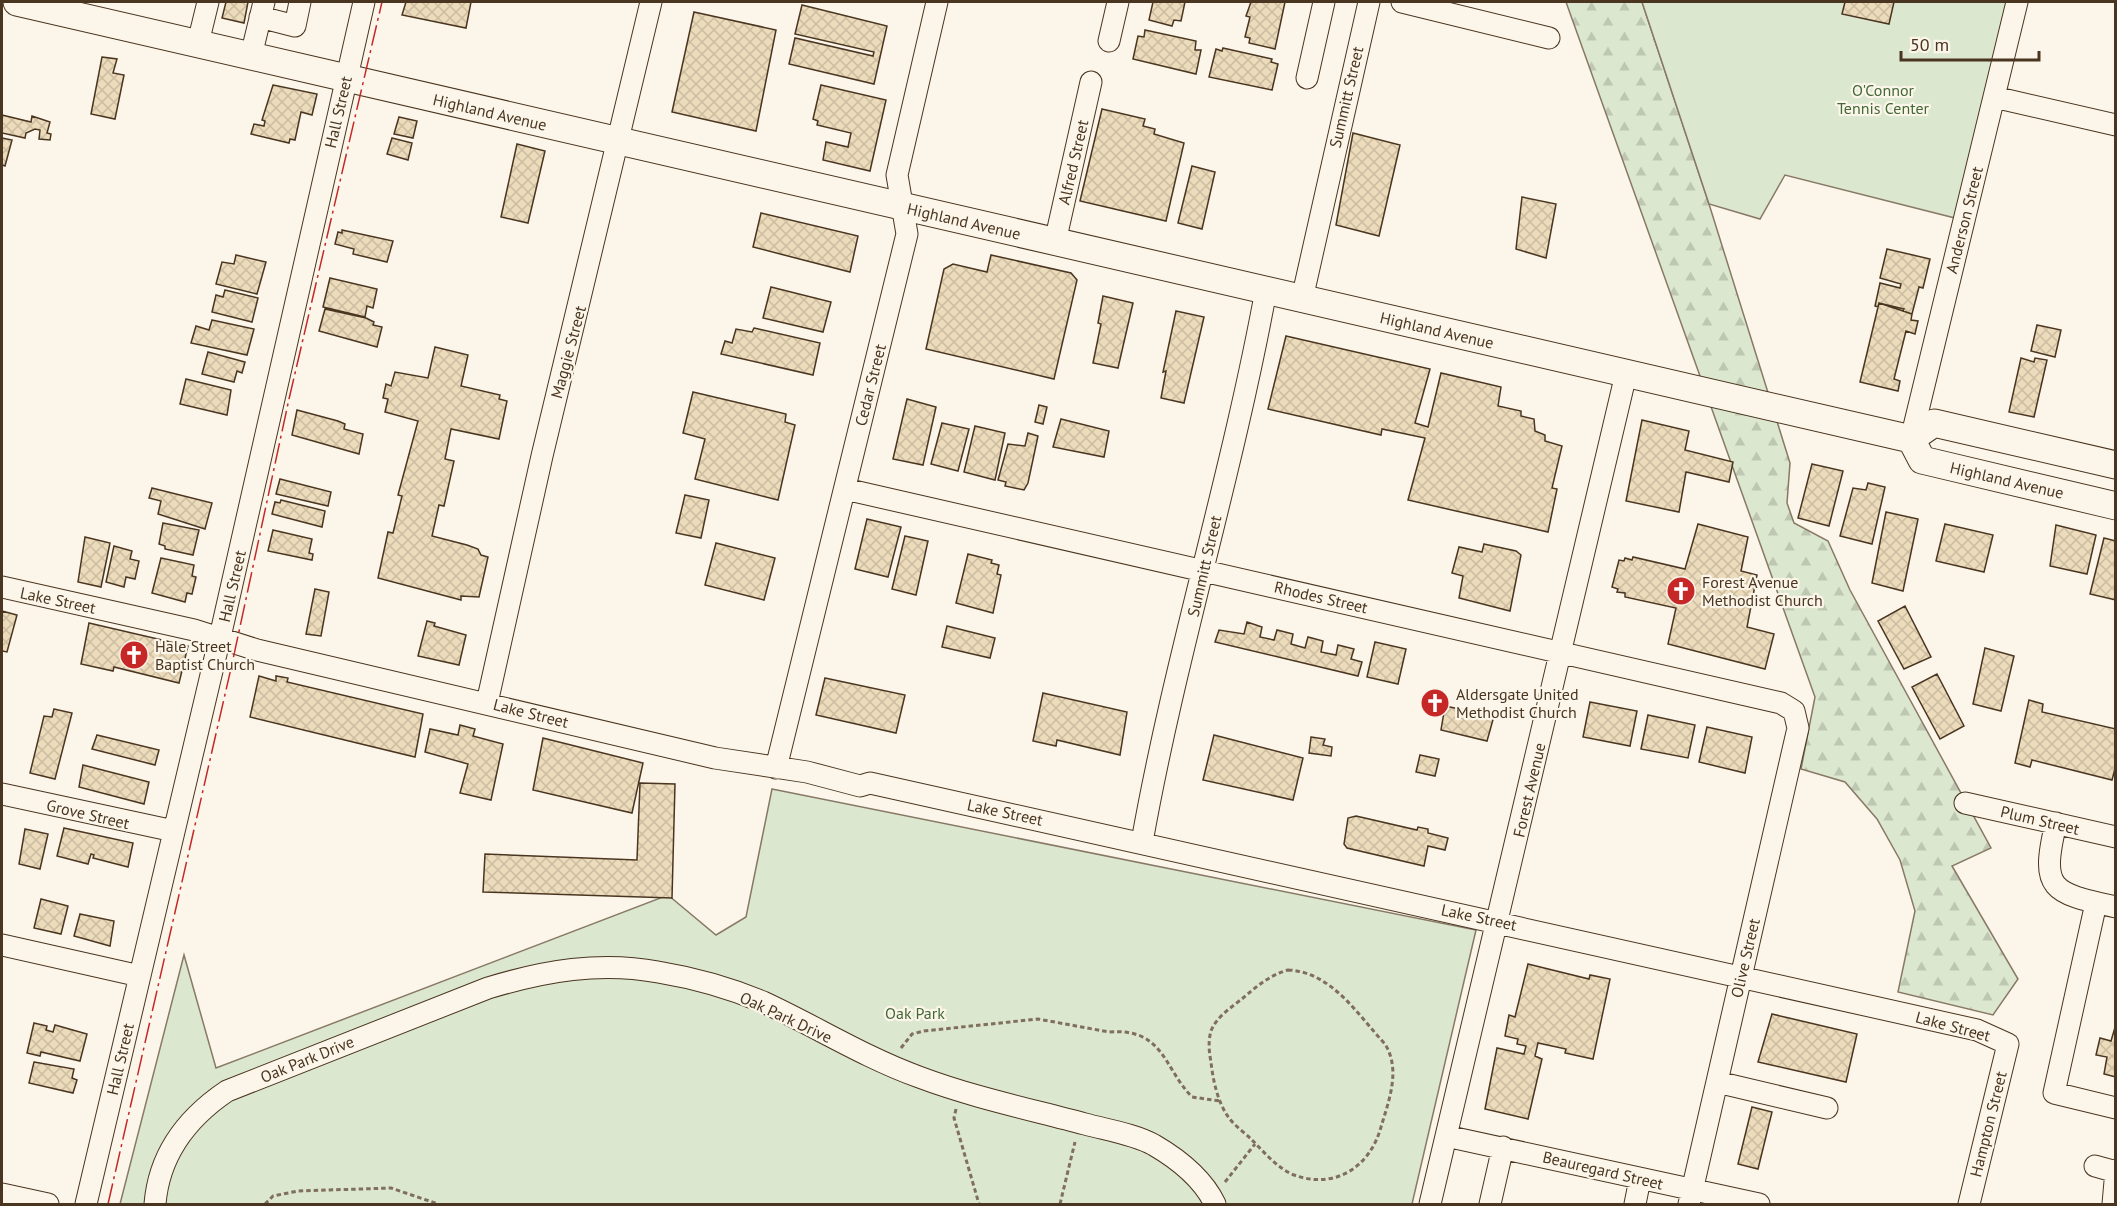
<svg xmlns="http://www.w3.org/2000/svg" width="2117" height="1206" viewBox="0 0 2117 1206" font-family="'PT Sans',sans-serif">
  <defs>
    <pattern id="forest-firs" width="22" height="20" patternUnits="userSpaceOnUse" patternTransform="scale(1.5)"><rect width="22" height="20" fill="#dce7d0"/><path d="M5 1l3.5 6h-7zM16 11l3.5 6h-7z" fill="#bec7b2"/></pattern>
    <pattern id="building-cross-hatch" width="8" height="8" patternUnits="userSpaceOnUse" patternTransform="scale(1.5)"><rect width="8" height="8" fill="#ecdcbc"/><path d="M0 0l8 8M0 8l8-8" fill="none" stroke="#ccbda1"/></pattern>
  </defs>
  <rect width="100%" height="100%" fill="#fbf6e9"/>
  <path fill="url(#forest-firs)" stroke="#887966" stroke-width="1.5" d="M1566,2H1642L1709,204L1790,463L1787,503L1794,523L1828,541L1850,590L1991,848L1952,866L2018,979L1993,1015L1898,992L1915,911L1900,860L1877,819L1845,782L1801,769L1815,697Z"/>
  <path fill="#dce7d0" stroke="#887966" stroke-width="1.5" d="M1642,2H2008L1955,218L1785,175L1760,219L1709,204Z
    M772,789L1476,930L1412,1204H120L184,955L216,1068L668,895L716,935L746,917Z"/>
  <path fill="url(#building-cross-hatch)" stroke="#4a3520" stroke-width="1.5" d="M226,2H248L244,23L222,18Z
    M406,2H471L466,28L402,15Z
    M1153,2H1185L1181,21L1174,20L1172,26L1149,20Z
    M1251,2H1285L1275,49L1249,43L1250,38L1245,37L1250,17L1246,16Z
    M1845,2H1894L1889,24L1842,14Z
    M802,5L887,26L874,84L789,64L795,38L873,56L874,52L795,34Z
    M694,12L776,30L756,131L672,112Z
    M1145,30L1196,41L1195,50H1201L1196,74L1133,59L1138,36L1144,37Z
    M1223,48L1272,59L1271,62L1278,64L1272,90L1209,77L1216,49L1222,51Z
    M102,57L117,59L113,73L124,75L115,119L91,114Z
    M273,85L317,94L312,115L301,112L295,140L290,139L289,143L251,134L254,124L264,126L265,121L262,120Z
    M821,85L886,100L870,171L823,160L826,142L848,147L851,133L817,125L818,121L813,119Z
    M1102,109L1145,119L1143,126L1155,129L1154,134L1184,143L1166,221L1080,201Z
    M2,115L31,122L32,116L50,122L47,133L51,134L50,140L39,139L40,130L35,129L26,133L25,138L2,133Z
    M399,117L417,121L413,138L394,134Z
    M1353,133L1400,145L1379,236L1336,225Z
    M2,138L12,140L5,166L2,165Z
    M392,138L412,143L408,160L387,154Z
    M517,144L545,151L528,223L501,217Z
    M1192,166L1215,172L1202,229L1178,223Z
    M1522,197L1556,204L1546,258L1516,249Z
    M761,213L858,236L850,272L753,247Z
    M342,230L393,241L387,262L353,254L354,249L335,244L338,232L342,233Z
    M1887,249L1930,259L1923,288L1919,287L1912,314L1879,303L1878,307L1875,306L1880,283L1900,288L1901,284L1880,278Z
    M236,255L266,262L257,294L216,284L222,262L234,264Z
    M991,255L1071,273L1077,280L1054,379L926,349L944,269L953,264L987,272Z
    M330,278L377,289L373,308L367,306L365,317L323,307Z
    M771,287L831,302L823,332L763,318Z
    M225,290L258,298L252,322L212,312L216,295L223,297Z
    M1103,296L1133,303L1118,368L1093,363L1101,324L1098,323Z
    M1879,303L1904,309L1903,311L1912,314L1911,320L1918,321L1915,334L1906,331L1894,379L1900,381L1898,391L1860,382Z
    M325,309L366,318L374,322L373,325L382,327L377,347L319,331Z
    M1176,311L1204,317L1184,403L1161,398L1166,371L1163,372Z
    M212,320L254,329L247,355L191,343L196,326L209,330Z
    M2037,325L2061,330L2055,357L2031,351Z
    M754,328L820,343L813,375L721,354L725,341L732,343L736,329L752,332Z
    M1286,336L1430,369L1415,423L1428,427L1441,373L1501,387L1498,406L1521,411V416L1534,419L1535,431L1545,435V441L1562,446L1552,488L1557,489L1548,532L1408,500L1425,438L1382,429L1381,435L1268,409Z
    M435,347L468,355L461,386L500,395L499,399L507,401L499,439L451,429L445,459L454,461L444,506L439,505L432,536L467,545L478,549L481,555L488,557L479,597L461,596V600L378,578L388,532L393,533L402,496L398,495L418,421L385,412L388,399L383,398L386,384L391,386L395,372L428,378Z
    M208,352L245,362L242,373L237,371L234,382L202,374Z
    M2021,358L2034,362L2035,358L2047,360L2034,417L2009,412Z
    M186,379L231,390L227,415L180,404Z
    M693,392L786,414L785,422L795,425L778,500L695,479L705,439L683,433Z
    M907,399L936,407L923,465L893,459Z
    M1039,405L1047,407L1043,424L1035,422Z
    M297,410L338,421L345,424L344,429L363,434L359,454L292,435Z
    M1061,419L1109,431L1104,457L1053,447Z
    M1642,420L1689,431L1685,450L1733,462L1729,482L1686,472L1679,512L1626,501Z
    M942,423L969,429L958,471L931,464Z
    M975,426L1005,433L995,480L964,472Z
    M1028,433L1038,436L1028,483L1024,490L1005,486L1006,482L998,480L1008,444L1025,446Z
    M1812,464L1843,471L1829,526L1798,518Z
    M280,479L331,492L328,506L276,494Z
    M1868,483L1885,487L1872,544L1840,536L1853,488L1866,490Z
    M152,488L212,503L205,529L158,514L161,501L149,498Z
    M685,495L709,500L701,538L676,533Z
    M281,500L325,511L322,527L272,514L275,502L280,503Z
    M1886,512L1918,519L1903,591L1872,583Z
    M867,519L901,527L888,577L855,569Z
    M163,523L199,530L193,555L165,549V546L159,544Z
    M1698,524L1748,537L1741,571L1757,575L1747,627L1774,634L1765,669L1668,644L1676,608L1625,597V593L1617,592L1618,589L1612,587L1619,560L1624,561L1625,558L1632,560L1633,557L1685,569Z
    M1945,524L1993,535L1984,572L1936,561Z
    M2056,525L2096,535L2087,574L2050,566Z
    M273,530L312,539L309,553L313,554L312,560L268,551Z
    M905,536L928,541L916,595L892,589Z
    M85,537L110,543L101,587L78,582Z
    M2104,538L2116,541V600L2090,594Z
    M716,543L775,558L764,600L705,585Z
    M1484,544L1516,551L1521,555L1510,611L1459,598L1463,576L1452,573L1459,547L1482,552Z
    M114,546L132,551L130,559L139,561L135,579L126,577L124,587L106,582Z
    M968,554L992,560L991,563L999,565L997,574L1001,575L993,613L956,603Z
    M161,558L194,565L192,576L196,577L192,594L187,593L185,602L152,593Z
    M315,589L329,592L321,636L306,634Z
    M1905,606L1931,657L1904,669L1878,621Z
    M2,611L17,615L7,652L2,651Z
    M427,621L435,623L434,626L466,635L459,665L418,656Z
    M1247,622L1262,627L1260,637L1274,640L1277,630L1293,634L1291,644L1305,648L1308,637L1323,641L1321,652L1336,655L1338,645L1354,649L1351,659L1362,662L1358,676L1215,642L1219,630L1244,634Z
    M89,623L188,646L179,683L114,667L113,671L81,664Z
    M947,626L995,638L990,658L942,647Z
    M1375,642L1406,649L1398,684L1367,677Z
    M1985,648L2014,656L2001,711L1973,704Z
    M1937,674L1964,726L1940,739L1912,687Z
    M259,676L276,681V676L288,678L287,682L423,714L415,757L250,717Z
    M825,678L905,695L896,733L816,715Z
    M1043,693L1127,712L1120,755L1057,740L1056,746L1033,741Z
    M2029,700L2043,704L2042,712L2116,729V765L2112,780L2032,760L2030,767L2015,763Z
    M1590,702L1637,711L1630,746L1583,737Z
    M1445,706L1494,716L1487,741L1441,730Z
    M54,709L72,713L55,779L30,773L44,716L52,717Z
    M1648,715L1695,725L1688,758L1641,749Z
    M460,725L475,729L473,736L503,744L491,800L460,793L468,764L425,752L430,729L458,735Z
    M1707,727L1752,737L1745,773L1699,762Z
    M97,735L159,750L155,765L92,749Z
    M1214,735L1303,758L1293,800L1203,780Z
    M1311,737L1325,739L1323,745L1332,747L1331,756L1309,753Z
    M543,738L643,763L632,813L533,790Z
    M1420,755L1439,759L1435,776L1416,772Z
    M83,765L149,782L144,804L79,787Z
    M640,783L675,784L672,898L483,892L485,854L637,860Z
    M1356,816L1417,830L1418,827L1428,829V833L1448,838L1445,850L1428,846L1424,866L1347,848L1344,844L1348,818Z
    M64,828L133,843L128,867L93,858L94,855L91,854L88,864L57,856Z
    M25,829L48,834L40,869L19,864Z
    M41,899L68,906L61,934L34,928Z
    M80,914L114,921L110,946L74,936Z
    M1528,964L1589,979L1590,975L1610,979L1593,1059L1565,1053L1566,1049L1538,1043L1535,1056L1542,1059L1528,1119L1485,1109L1497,1048L1524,1054L1526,1046L1517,1044L1518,1039L1505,1036L1509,1015L1515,1017Z
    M1772,1014L1857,1034L1846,1082L1758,1062Z
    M34,1023L47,1026L46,1030L53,1032L55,1025L87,1034L80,1061L41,1052L40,1056L27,1053Z
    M2116,1024V1077L2104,1074L2107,1057L2096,1055L2100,1038L2111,1041Z
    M34,1062L74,1069L72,1078L77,1080L73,1093L29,1083Z
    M1752,1107L1772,1112L1758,1169L1738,1164Z"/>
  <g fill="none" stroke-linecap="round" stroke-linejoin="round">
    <g stroke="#4a3520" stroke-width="23">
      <path id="minor" d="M1402,2L1549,38
        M260,17L295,26L300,2
        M1109,41L1118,2
        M198,43L208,2
        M251,56L264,2
        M1307,78L1324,2
        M1994,97L2116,125
        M1055,242L1091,82
        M1302,299L1369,2
        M1911,439L2017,2
        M845,489L1781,703L1794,711L1798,728L1689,1204
        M2,587L194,630L257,650L715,758L807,772L860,786L870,783L1977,1030L2008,1044L1969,1204
        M487,703L542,456L651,2
        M776,768L907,234L897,175L937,2
        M2,794L174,831
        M1965,803L2116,837
        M2056,823C2040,890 2051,893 2116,907
        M1142,842C1175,656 1232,476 1266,290
        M2096,903L2054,1093L2116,1108
        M2,945L140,976
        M1717,1082L1827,1108
        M1446,1136L1759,1204
        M2095,1166L2116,1172
        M2,1194L48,1204
        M86,1204L220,637L364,2
        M155,1204C159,1155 187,1118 227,1091L488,988C544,971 600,961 658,972C694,978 730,988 763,1002C815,1026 864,1057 919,1077C972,1097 1029,1109 1085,1124C1107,1130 1134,1134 1154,1145C1178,1159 1203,1179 1215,1204
        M1430,1204L1626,374
        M1490,1204L1503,1147
        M1635,1204L1640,1179
        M2113,1204L2116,1170"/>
    </g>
    <g stroke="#4a3520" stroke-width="29">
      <path id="major" d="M17,2L1911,439L1934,423L2116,465
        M1911,439L1922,460L2116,506"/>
    </g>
    <path stroke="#7f6f5c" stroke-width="3" stroke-dasharray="4.5 3" stroke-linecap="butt" d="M1288,970C1332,972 1358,1015 1385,1044C1401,1070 1389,1100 1381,1127C1370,1167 1335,1190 1294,1175C1277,1168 1265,1153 1252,1140C1245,1133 1235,1126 1229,1118C1218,1103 1213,1081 1211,1062C1209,1052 1208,1041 1211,1031C1216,1017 1232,1007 1243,998C1257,986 1270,975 1288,970Z
      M901,1048L912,1034L924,1031L1038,1019L1109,1032C1164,1028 1163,1067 1192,1097L1220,1101
      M956,1109L954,1118L979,1204
      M1225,1182L1255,1144
      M265,1204L273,1196L298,1191L391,1188L438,1204
      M1060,1204L1075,1142"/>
    <use href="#minor" stroke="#fbf6e9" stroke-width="21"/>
    <use href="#major" stroke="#fbf6e9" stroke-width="27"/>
    <path stroke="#c62828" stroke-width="1.5" stroke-dasharray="21 4.5 3 4.5" stroke-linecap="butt" d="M108,1204L232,664L289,399L382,2"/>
  </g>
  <defs>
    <g id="church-disc" transform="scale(1.5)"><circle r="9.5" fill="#c62828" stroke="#fbf6e9"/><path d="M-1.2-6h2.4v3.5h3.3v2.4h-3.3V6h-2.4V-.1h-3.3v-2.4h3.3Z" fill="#fff"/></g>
  </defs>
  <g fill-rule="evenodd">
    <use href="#church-disc" x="1681" y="591"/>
    <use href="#church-disc" x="134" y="655"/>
    <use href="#church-disc" x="1435" y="703"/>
  </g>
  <g text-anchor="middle" stroke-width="4.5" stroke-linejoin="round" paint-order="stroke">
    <g font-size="16" fill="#436837" stroke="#fbf6e9">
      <text x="1883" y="96">O'Connor<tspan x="1883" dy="18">Tennis Center</tspan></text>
      <text x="915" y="1019">Oak Park</text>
    </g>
    <g font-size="16" fill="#4a3520" stroke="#fbf6e9">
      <text transform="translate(1346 97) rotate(-77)" y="6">Summitt Street</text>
      <text transform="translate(338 112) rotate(-77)" y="6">Hall Street</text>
      <text transform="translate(490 112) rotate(13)" y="6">Highland Avenue</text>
      <text transform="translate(1073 162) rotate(-77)" y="6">Alfred Street</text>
      <text transform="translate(1964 220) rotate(-76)" y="6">Anderson Street</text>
      <text transform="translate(964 221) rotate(13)" y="6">Highland Avenue</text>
      <text transform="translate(1437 330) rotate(13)" y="6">Highland Avenue</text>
      <text transform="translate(568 352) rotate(-75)" y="6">Maggie Street</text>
      <text transform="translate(870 385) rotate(-76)" y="6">Cedar Street</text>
      <text transform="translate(2007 480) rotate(13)" y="6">Highland Avenue</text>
      <text transform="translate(1204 566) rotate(-77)" y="6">Summitt Street</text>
      <text transform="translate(232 586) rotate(-77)" y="6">Hall Street</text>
      <text transform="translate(1321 597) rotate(13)" y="6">Rhodes Street</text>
      <text transform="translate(58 600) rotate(12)" y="6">Lake Street</text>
      <text transform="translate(531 713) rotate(14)" y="6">Lake Street</text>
      <text transform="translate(1529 790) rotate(-77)" y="6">Forest Avenue</text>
      <text transform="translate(1005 812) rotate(12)" y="6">Lake Street</text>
      <text transform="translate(88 814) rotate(13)" y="6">Grove Street</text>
      <text transform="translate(2040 820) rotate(13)" y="6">Plum Street</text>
      <text transform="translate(1479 917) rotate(12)" y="6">Lake Street</text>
      <text transform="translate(1745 958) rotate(-77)" y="6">Olive Street</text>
      <text transform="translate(786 1017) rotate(25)" y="6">Oak Park Drive</text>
      <text transform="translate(1953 1026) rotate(15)" y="6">Lake Street</text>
      <text transform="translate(120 1059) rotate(-77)" y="6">Hall Street</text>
      <text transform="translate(307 1059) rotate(-22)" y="6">Oak Park Drive</text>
      <text transform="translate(1988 1124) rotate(-76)" y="6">Hampton Street</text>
      <text transform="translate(1603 1170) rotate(13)" y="6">Beauregard Street</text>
    </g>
    <g font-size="16" fill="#4a3520" stroke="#fbf6e9" text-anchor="start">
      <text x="1702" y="588">Forest Avenue<tspan x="1702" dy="18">Methodist Church</tspan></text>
      <text x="155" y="652">Hale Street<tspan x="155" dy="18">Baptist Church</tspan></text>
      <text x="1456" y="700">Aldersgate United<tspan x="1456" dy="18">Methodist Church</tspan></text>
    </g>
  </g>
  <rect width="2117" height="1206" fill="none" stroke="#4a3520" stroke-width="6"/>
  <path d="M1901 51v9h138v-9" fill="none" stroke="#4a3520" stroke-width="3"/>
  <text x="1910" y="51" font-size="18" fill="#4a3520" stroke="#fbf6e9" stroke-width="4.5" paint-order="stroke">50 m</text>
</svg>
